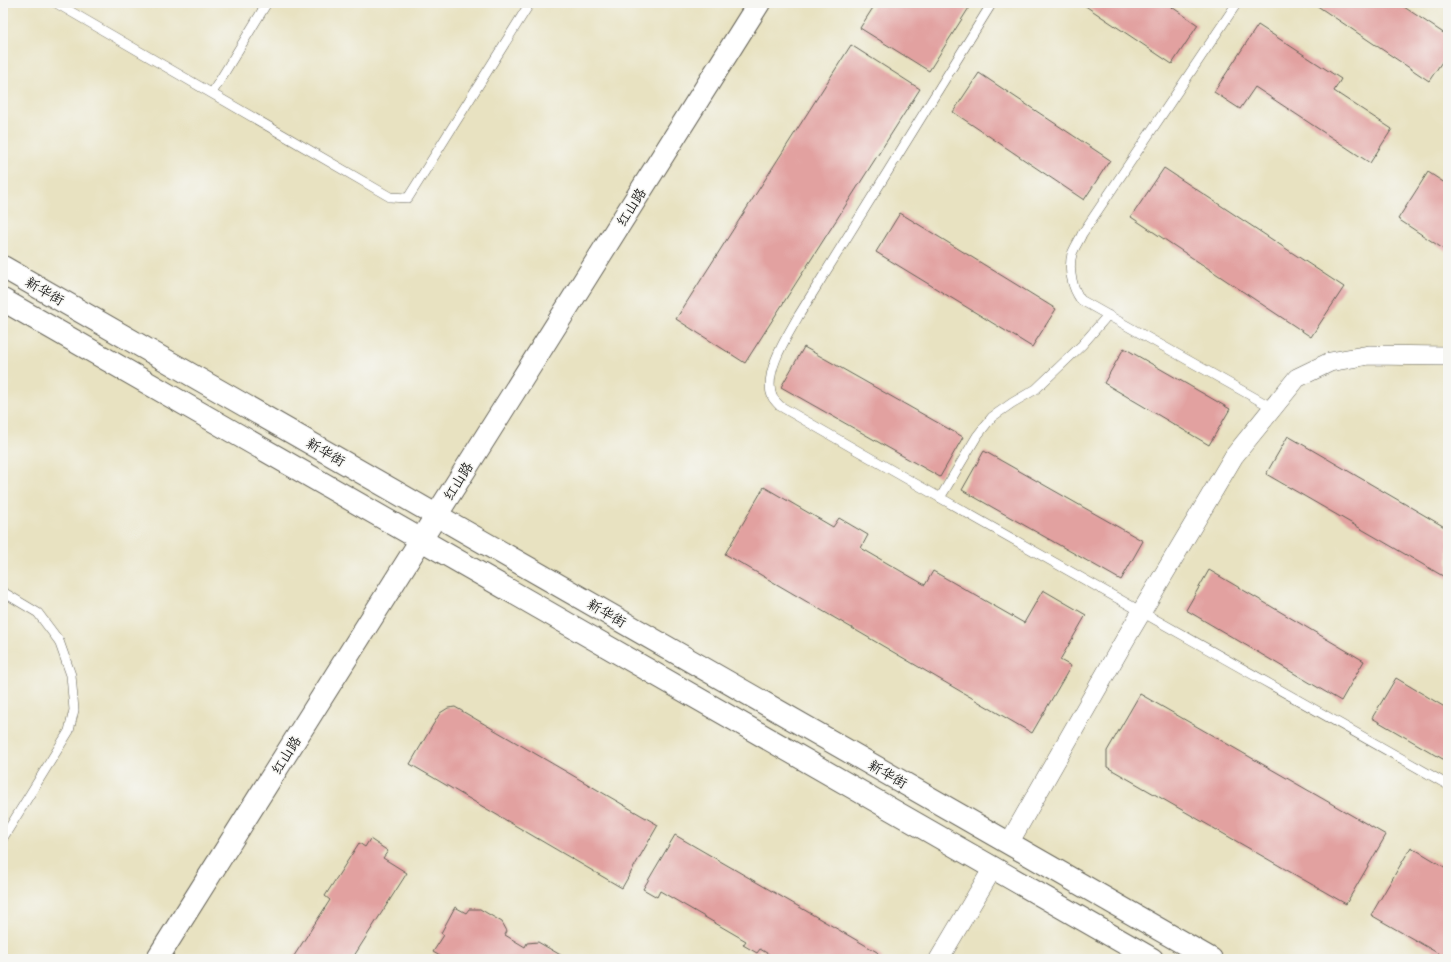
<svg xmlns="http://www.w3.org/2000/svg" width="1451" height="962" viewBox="0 0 1451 962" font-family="Dekko,'LXGW WenKai TC',sans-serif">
  <rect width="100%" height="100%" fill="#f6f6f2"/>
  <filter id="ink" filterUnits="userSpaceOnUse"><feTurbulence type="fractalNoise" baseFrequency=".025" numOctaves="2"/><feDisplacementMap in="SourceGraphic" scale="8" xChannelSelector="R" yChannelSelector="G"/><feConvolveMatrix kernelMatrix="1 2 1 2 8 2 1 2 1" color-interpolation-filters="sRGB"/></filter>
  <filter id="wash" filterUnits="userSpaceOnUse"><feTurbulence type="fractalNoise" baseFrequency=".012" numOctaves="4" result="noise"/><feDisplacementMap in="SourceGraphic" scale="16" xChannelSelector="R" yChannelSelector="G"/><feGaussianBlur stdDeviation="0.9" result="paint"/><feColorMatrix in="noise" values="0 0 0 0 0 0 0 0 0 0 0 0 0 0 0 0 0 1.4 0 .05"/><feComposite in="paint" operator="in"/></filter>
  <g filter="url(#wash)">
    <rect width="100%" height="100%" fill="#e8e2c1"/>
    <g id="blocks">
      <path fill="#e2a1a0" d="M876,3H972L929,71L860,28Z
        M1081,3H1166L1198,25L1172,64Z
        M1313,3H1398L1448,36V53L1429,81Z
        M1258,25L1341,79L1334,91L1392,129L1370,163L1255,87L1240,109L1214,92Z
        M851,45L920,89L745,363L676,319Z
        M979,73L1110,160L1084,200L953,112Z
        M1164,168L1344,287L1311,337L1131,217Z
        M1428,172L1448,185V252L1398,219Z
        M900,213L1056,309L1032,347L876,252Z
        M804,347L963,437L940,477L781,387Z
        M1124,348L1230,409L1209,445L1104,383Z
        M1288,436L1448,529V579L1266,474Z
        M984,451L1143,541L1121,580L962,490Z
        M764,487L833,527L839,518L868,535L861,548L925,585L933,571L1024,623L1043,590L1086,615L1060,660L1071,666L1032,733L725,554Z
        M1209,570L1364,661L1341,701L1186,610Z
        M1396,678L1448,709V762L1372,718Z
        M1140,694L1386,835L1346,904L1107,767V751Z
        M455,707L658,825L622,888L410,764L440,713L448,708Z
        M675,835L877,952L883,959H777L760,949L757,953L743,945L746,941L660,891L657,897L643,889Z
        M370,839L388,851L383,858L407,873L352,959H292L330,900L325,896L359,843L365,847Z
        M1411,847L1448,869V959L1371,915Z
        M455,907L466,913L469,909H480L502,922L507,931L505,935L525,947L527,943L538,942L564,957L565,959H445L433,952L444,935L441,933Z"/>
    </g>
  </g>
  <g filter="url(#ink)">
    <use href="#blocks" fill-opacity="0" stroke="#636156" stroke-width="1"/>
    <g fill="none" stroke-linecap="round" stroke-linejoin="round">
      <g stroke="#636156" stroke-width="10">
        <path id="lane" d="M56,3L390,197L408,198L530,3
          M992,3L799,315C788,335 763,372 772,396C773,399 777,403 780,406C1001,534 1225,658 1448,785
          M1237,3L1082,234C1079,241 1074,248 1072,254C1068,269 1072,288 1081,300L1273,408
          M212,93L267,3
          M940,498L977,436L992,417L1012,403L1036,389L1082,345L1108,315
          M3,592L38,613L59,641L71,675L74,710L69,731L3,838"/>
      </g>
      <g stroke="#636156" stroke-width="20">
        <path id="street" d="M1009,843L1126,638L1234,456L1297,378L1330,362L1369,355L1448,356
          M939,959L993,868"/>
      </g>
      <g stroke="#636156" stroke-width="24">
        <path id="secondary" d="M3,267L1211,959
          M3,300L1152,959
          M157,959L759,3"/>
      </g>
      <use href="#lane" stroke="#fff" stroke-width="9"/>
      <use href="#street" stroke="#fff" stroke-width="19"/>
      <use href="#secondary" stroke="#fff" stroke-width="22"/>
    </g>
  </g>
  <g text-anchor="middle" stroke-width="3" stroke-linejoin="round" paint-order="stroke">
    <g font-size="14" fill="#1c1c1c" stroke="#f6f6f2">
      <text transform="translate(631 207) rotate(-58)" y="5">红山路</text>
      <text transform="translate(45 291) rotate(30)" y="5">新华街</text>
      <text transform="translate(326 452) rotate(30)" y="5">新华街</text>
      <text transform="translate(458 481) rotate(-58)" y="5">红山路</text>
      <text transform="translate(607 613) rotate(30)" y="5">新华街</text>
      <text transform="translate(286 755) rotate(-58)" y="5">红山路</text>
      <text transform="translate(888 774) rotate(30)" y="5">新华街</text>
    </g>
  </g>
  <rect width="1451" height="962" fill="none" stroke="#f6f6f2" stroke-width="16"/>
</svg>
